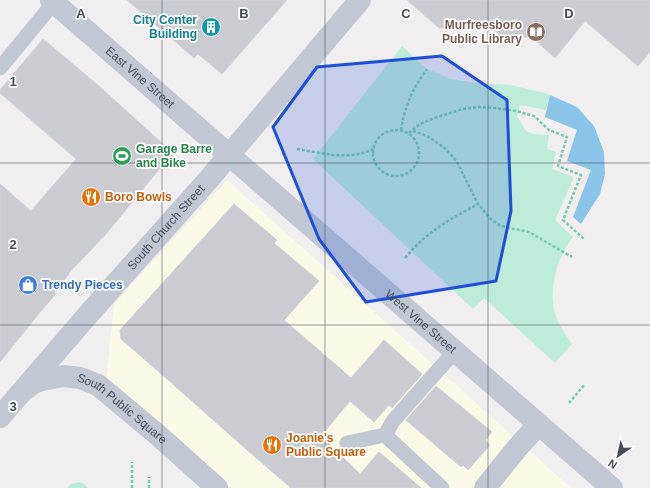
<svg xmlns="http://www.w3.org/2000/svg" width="650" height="488" viewBox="0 0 650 488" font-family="Helvetica,sans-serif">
  <rect width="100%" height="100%" fill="#f0eeee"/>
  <path fill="#fbf9e7" d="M227,180L571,488H224L106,382L114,304Z"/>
  <path fill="#bdedd8" d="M402,46L427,69L451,79L477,83L510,85L545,93L550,95L546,110L520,105L517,116L526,131L533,134L549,135L547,149L556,152L552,169L574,177L555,220L573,237C570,242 565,247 563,253C554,271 549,297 556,317C560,327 566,335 572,344L555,363L484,298L473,309L313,159Z
    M80,482L84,484L88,488H67L71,484Z"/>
  <path fill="#8bc4e9" d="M550,95L577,107L594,126L604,152L605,174L600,194L581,224L573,217L591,170L567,161L577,130L545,117Z"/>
  <path fill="#caccd2" stroke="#d2d2d9" d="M127,0H287L222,74L198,54L194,58Z
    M407,0H650V52L638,66L585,21L555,58L532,37H501L488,24L439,28Z
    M43,39L99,86L174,154L157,172L106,234L68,274H69L54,292L56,294L41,311L0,362V184L31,211L76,159L0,93V90Z
    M234,204L277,240L274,243L319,281L284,320L351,378L384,340L422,374L392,408L389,405L374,422L350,401L321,436L360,474L379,452L421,488H291L247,450L158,371L121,339L120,330Z
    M436,386L492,432L485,440L490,445L468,470L463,465L461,467L406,420Z"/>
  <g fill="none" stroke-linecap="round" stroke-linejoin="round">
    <path stroke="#76cab0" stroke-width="2.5" stroke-dasharray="3 2" stroke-linecap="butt" d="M373 153a23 23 0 1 1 46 0a23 23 0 1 1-46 0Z
      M401,130C405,105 412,90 427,69
      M413,131L427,136L446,149L457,162L478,204L490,218L499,225L509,228L529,232L572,257
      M409,133L420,124L434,118L463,109L479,107L494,108L516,111L534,116L549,130L567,137L558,166L581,175L563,220L584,239
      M297,149C322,153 349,161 373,149
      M405,258C414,248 422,239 432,232C446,221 462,213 478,204
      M569,403L585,384
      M132,488V462
      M149,488V477"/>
    <path stroke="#c1c7d3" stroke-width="15" d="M0,68L56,0
      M385,435L393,421L455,351
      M347,443L385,435L442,488"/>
    <g stroke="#c1c7d3" stroke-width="22">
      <path id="s1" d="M51,0L612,488"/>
      <path d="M485,488L518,447L539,424"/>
    </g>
    <g stroke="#c1c7d3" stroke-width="22">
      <path id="s2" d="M27,388L33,383L42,380L64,376L80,378L98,385L159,436L217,488"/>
      <path id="s3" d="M0,417L86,317L209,179L360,0"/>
    </g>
  </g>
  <path fill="#1e4eda" fill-opacity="0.2" stroke="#1e4eda" stroke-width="3" stroke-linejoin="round" d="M442,56L507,100L511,211L496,281L366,302L319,239L273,127L317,67Z"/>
  <path fill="none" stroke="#464d5a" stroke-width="1" stroke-opacity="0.55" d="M162,0V488M325,0V488M488,0V488M0,163H650M0,325H650"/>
  <defs>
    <g id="building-disc" transform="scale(1)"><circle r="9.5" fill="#0f9aa8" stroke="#fff"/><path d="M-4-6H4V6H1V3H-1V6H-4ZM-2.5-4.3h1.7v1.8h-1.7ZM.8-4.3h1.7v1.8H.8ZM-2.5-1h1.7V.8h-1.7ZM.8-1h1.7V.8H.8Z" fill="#fff"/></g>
    <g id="library-disc" transform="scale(1)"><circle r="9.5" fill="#8d6e63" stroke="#fff"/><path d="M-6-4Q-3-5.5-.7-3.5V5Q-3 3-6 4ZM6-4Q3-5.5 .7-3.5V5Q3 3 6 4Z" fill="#fff"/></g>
    <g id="stadium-disc" transform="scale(1)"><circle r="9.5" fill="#2e9e5b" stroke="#fff"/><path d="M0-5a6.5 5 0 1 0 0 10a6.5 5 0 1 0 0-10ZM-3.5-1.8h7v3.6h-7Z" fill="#fff"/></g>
    <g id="restaurant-disc" transform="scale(1)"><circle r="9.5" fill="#e8710a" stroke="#fff"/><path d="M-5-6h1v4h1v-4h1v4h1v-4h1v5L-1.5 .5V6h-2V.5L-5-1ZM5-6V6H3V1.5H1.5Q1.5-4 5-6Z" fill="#fff"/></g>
    <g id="shop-disc" transform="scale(1)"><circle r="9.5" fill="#3f7fe0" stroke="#fff"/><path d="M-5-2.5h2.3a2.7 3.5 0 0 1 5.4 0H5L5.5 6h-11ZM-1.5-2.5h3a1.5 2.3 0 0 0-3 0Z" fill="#fff"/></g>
  </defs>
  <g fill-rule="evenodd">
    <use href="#building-disc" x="211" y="27"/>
    <use href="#library-disc" x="536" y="32"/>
    <use href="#stadium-disc" x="122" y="156"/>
    <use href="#restaurant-disc" x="91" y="197"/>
    <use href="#shop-disc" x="28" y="285"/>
    <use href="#restaurant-disc" x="272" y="445"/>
  </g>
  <g text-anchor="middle" stroke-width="3.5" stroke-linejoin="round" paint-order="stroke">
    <g font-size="12" font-weight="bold" fill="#0d838f" stroke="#fff" text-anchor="end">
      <text x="197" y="24">City Center<tspan x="197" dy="14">Building</tspan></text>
    </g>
    <g font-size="12" font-weight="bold" fill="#785e54" stroke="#fff" text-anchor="end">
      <text x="522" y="29">Murfreesboro<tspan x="522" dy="14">Public Library</tspan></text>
    </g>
    <g font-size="12" fill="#464d5a" stroke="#fff">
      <text dy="4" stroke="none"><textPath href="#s1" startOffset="118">East Vine Street</textPath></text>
      <text dy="4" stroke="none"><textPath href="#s3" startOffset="252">South Church Street</textPath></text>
      <text dy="4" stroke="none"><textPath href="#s1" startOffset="490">West Vine Street</textPath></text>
      <text dy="4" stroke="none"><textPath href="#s2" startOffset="108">South Public Square</textPath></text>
    </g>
    <g font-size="12" font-weight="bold" fill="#27864d" stroke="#fff" text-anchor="start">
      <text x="136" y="153">Garage Barre<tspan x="136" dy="14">and Bike</tspan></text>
    </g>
    <g font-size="12" font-weight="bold" fill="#c56008" stroke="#fff" text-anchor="start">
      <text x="105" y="201">Boro Bowls</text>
      <text x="286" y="442">Joanie's<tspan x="286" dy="14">Public Square</tspan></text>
    </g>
    <g font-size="12" font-weight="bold" fill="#366cbe" stroke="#fff" text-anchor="start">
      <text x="42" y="289">Trendy Pieces</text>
    </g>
  </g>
  <g font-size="13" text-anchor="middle" font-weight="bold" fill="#464d5a" stroke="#fff" stroke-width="3.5" stroke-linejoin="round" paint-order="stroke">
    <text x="81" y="18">A</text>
    <text x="244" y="18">B</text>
    <text x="406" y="18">C</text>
    <text x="569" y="18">D</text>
    <text x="13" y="86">1</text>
    <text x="13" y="249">2</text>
    <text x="13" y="411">3</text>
  </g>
  <g transform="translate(618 456) rotate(214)" stroke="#ffffff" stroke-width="3" paint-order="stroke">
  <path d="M0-3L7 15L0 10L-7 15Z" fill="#464d5a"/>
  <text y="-6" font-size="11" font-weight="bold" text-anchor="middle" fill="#464d5a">N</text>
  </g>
</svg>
